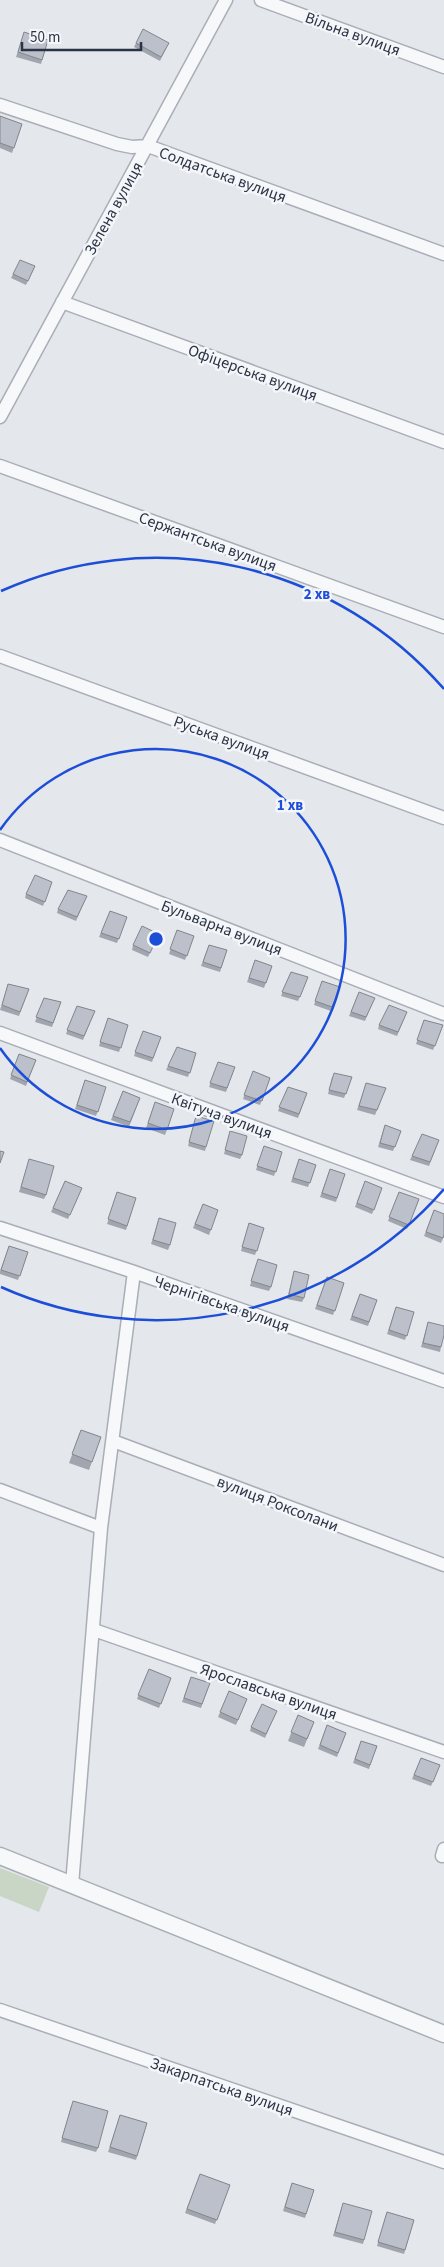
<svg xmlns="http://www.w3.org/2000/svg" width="444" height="2267" viewBox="0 0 444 2267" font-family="'Source Sans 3',sans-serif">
  <rect width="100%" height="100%" fill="#e4e7ec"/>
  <path fill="#c9d6c5" d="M0,1868L49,1887L39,1912L0,1896Z"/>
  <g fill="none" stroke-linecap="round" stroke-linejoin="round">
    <g stroke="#a9aeb7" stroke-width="15">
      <path id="minor" d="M261,0L444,67
        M0,105L117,144L132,147L148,146L444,254
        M62,302L444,442
        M0,417L226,0
        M0,466L444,627
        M0,656L444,818
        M0,840L444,1014
        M0,1033L444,1197
        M0,1228L134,1272L444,1381
        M113,1441L444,1565
        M0,1490L101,1528
        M94,1630L444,1752
        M442,1856L444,1849
        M72,1885L101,1528L134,1272
        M0,2010L444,2162"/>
    </g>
    <g stroke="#a9aeb7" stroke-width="19">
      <path id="tertiary" d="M0,1856L444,2034"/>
    </g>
    <use href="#minor" stroke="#f7f8fa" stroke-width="12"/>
    <use href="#tertiary" stroke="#f7f8fa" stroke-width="16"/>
  </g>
  <path fill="#a1a5ae" d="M24,32L48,40L41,64L16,57Z
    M136,43H169L160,61L134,47Z
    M0,116L22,124L12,153L0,148Z
    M35,266L26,285L11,278L13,274Z
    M52,882L43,906L25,898L26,894Z
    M87,896L76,921L57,913L58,909Z
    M110,911L127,917L117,943L99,937Z
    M177,930L194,936L185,960L169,954Z
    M157,938L148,957L132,950L133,945Z
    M209,945L227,950L220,972L201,966Z
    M255,960L272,966L264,988L247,982Z
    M291,972L308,977L298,1001L281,996Z
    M322,981L340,987L331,1011L314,1005Z
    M8,984L29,989L19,1016L0,1010Z
    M359,992L373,1002L365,1021L349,1016Z
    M44,998L61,1002L52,1027L35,1022Z
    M77,1006L95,1011L83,1040L66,1034Z
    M407,1012L397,1036L378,1029L379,1025Z
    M108,1018L128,1025L119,1052L99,1046Z
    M424,1020L443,1025L433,1050L416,1044Z
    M143,1031L161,1037L152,1062L134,1056Z
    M196,1053L188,1077L166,1070L168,1066Z
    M19,1054L36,1060L26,1086L10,1079Z
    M218,1062L235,1067L226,1092L209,1087Z
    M253,1071L270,1078L260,1105L243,1099Z
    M332,1077H352L344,1098L328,1094Z
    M85,1080L106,1087L96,1116L75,1109Z
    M366,1083L386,1088L375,1115L357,1110Z
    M288,1087L307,1093L298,1118L278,1111Z
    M123,1091L140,1098L129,1127L111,1120Z
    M155,1102L174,1109L165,1135L146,1128Z
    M196,1116L206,1147L205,1151L188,1146Z
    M385,1125L401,1131L393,1151L378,1147Z
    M229,1136L242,1155L240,1159L224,1154Z
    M439,1140L429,1166L410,1160L412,1156Z
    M264,1146L282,1152L274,1176L256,1170Z
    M299,1159L316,1165L308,1187L291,1182Z
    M28,1163L46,1195L44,1199L19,1192Z
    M330,1169L345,1174L336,1202L320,1197Z
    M65,1181L82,1188L68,1219L51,1212Z
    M365,1181L382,1188L372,1214L355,1207Z
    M117,1192L136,1198L126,1230L107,1224Z
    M399,1192L419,1199L407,1229L388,1221Z
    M203,1204L218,1210L209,1235L193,1228Z
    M434,1210L444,1236L441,1243L424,1236Z
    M159,1218L170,1245L168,1250L151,1244Z
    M249,1223L264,1228L255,1255L241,1251Z
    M9,1246L28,1252L18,1280L0,1274V1271Z
    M256,1264L271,1287L269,1291L250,1286Z
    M294,1271L304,1298L302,1302L287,1299Z
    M327,1277L344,1283L333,1315L315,1309Z
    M360,1294L377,1300L368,1326L350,1320Z
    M396,1307L414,1312L405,1340L387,1334Z
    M428,1322L441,1347L440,1352L421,1347Z
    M81,1430L101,1437L89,1470L69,1463Z
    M149,1669L171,1678L159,1708L137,1699Z
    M191,1677L210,1683L201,1708L182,1702Z
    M229,1691L247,1699L236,1725L218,1717Z
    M275,1715L265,1738L250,1731L251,1727Z
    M298,1715L314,1722L304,1747L288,1741Z
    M327,1725L346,1733L337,1757L318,1749Z
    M361,1741L377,1746L369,1769L353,1763Z
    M421,1758L440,1765L431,1786L412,1779Z
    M71,2106L98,2148L96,2152L61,2142Z
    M120,2115L147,2123L136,2160L108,2152Z
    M200,2174L230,2185L215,2224L185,2213Z
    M292,2183L314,2190L305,2218L283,2211Z
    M343,2203L364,2240L363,2244L333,2236Z
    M387,2212L414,2220L404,2254L377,2246Z"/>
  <path fill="#bbc0ca" stroke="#83868d" d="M143,29L169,43L161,57L136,43Z
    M24,32L48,40L42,60L18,52Z
    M0,116L22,124L14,148L0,143Z
    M20,260L35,266L28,281L13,274Z
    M35,875L52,882L45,902L26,894Z
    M68,890L87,896L77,917L58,909Z
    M110,911L127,917L119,939L101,933Z
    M142,926L159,934L150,953L133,945Z
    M177,930L194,936L187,956L170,949Z
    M209,945L227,950L221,968L203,962Z
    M255,960L272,966L266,983L249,978Z
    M291,972L308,977L300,997L282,992Z
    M322,981L340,987L332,1007L315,1001Z
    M8,984L29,989L20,1012L2,1005Z
    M359,992L375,998L366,1017L351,1012Z
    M44,998L61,1002L53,1023L36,1017Z
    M389,1005L407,1012L398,1032L379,1025Z
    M77,1006L95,1011L84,1036L67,1030Z
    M108,1018L128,1025L121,1048L100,1042Z
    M424,1020L443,1025L435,1046L417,1040Z
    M143,1031L161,1037L153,1058L135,1052Z
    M177,1047L196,1053L190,1073L168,1066Z
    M19,1054L36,1060L27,1082L11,1075Z
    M218,1062L235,1067L227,1088L210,1083Z
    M253,1071L270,1078L262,1101L244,1095Z
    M334,1073L352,1077L346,1094L329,1090Z
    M85,1080L106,1087L98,1112L77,1105Z
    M366,1083L386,1088L377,1110L359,1106Z
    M288,1087L307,1093L299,1114L279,1107Z
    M123,1091L140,1098L130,1122L113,1116Z
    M155,1102L174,1109L167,1130L148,1123Z
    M196,1116L214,1121L206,1147L189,1142Z
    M385,1125L401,1131L395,1147L380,1143Z
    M230,1131L247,1136L242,1155L225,1150Z
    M422,1134L439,1140L430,1162L412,1156Z
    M264,1146L282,1152L276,1172L257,1166Z
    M0,1151L4,1152L0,1163Z
    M29,1159L54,1166L46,1195L21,1187Z
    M299,1159L316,1165L310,1183L293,1178Z
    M330,1169L345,1174L337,1198L322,1193Z
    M65,1181L82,1188L70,1215L53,1208Z
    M365,1181L382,1188L374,1210L357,1203Z
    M117,1192L136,1198L127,1226L108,1219Z
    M399,1192L419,1199L409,1225L389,1217Z
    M203,1204L218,1210L211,1230L195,1224Z
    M434,1210L444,1214V1235L443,1238L426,1232Z
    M159,1218L176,1223L170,1245L153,1240Z
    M249,1223L264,1228L257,1251L242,1247Z
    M9,1246L28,1252L20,1276L1,1270Z
    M258,1259L277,1265L271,1287L251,1281Z
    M294,1271L309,1275L304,1298L289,1294Z
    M327,1277L344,1283L335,1311L317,1305Z
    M360,1294L377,1300L369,1322L352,1316Z
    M396,1307L414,1312L407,1336L389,1330Z
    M428,1322L444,1326V1335L441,1347L423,1343Z
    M81,1430L101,1437L92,1462L72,1454Z
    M149,1669L171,1678L161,1704L138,1695Z
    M191,1677L210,1683L202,1704L184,1698Z
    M229,1691L247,1699L238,1720L220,1712Z
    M262,1704L277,1711L266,1734L251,1727Z
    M298,1715L314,1722L307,1739L291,1732Z
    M327,1725L346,1733L338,1753L320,1745Z
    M361,1741L377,1746L370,1765L355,1759Z
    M421,1758L440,1765L433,1782L414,1775Z
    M73,2101L108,2111L98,2148L62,2138Z
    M120,2115L147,2123L137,2156L110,2147Z
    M200,2174L230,2185L217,2220L187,2209Z
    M292,2183L314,2190L306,2214L285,2207Z
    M343,2203L372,2211L364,2240L335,2232Z
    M387,2212L414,2220L405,2250L378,2242Z"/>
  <g fill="none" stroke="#1d4ed8" stroke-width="2.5">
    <path d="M0 830A190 190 0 1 1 0 1048"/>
    <path d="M444 1189A381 381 0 0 1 1 1287M1 591A381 381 0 0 1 444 689"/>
  </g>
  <g text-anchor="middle" stroke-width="5" stroke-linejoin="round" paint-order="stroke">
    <g font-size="16" fill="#2b3445" stroke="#f4f6f9">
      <text transform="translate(353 33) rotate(20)" y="6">Вільна вулиця</text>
      <text transform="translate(223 174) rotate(20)" y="6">Солдатська вулиця</text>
      <text transform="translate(113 208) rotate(-61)" y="6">Зелена вулиця</text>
      <text transform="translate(253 372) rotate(20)" y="6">Офіцерська вулиця</text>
      <text transform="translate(208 541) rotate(20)" y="6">Сержантська вулиця</text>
      <text transform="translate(222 737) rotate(20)" y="6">Руська вулиця</text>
      <text transform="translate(222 927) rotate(21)" y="6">Бульварна вулиця</text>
      <text transform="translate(222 1115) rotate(20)" y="6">Квітуча вулиця</text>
      <text transform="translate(222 1303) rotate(19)" y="6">Чернігівська вулиця</text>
      <text transform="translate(278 1503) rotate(21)" y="6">вулиця Роксолани</text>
      <text transform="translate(269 1691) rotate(19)" y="6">Ярославська вулиця</text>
      <text transform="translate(222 2086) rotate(19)" y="6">Закарпатська вулиця</text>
    </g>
  </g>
  <circle cx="156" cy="939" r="8" fill="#1d4ed8" stroke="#f4f6f9" stroke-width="2.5"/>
  <g font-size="15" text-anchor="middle" font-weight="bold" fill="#1d4ed8" stroke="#f4f6f9" stroke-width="5" stroke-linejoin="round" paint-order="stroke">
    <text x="317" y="599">2 хв</text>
    <text x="290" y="810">1 хв</text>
  </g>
  <path d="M22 42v8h119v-8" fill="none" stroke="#2b3445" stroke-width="2.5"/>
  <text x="30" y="42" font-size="15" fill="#2b3445" stroke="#f4f6f9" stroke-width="4" paint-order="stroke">50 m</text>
</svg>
